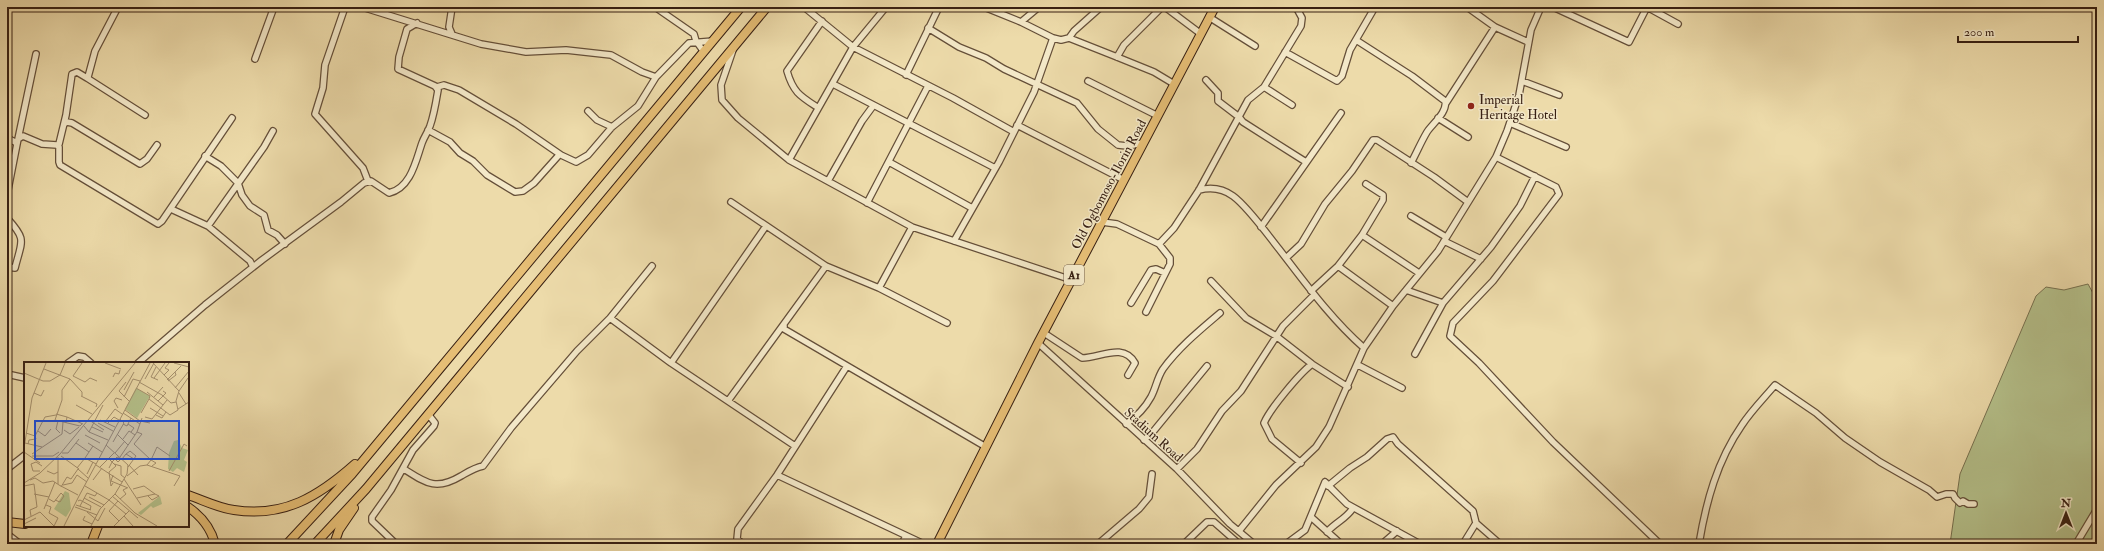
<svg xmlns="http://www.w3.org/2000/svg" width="2104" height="551" viewBox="0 0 2104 551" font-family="'IM FELL Double Pica',serif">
  <rect width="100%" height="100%" fill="#eddbaa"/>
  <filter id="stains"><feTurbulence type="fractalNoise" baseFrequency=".005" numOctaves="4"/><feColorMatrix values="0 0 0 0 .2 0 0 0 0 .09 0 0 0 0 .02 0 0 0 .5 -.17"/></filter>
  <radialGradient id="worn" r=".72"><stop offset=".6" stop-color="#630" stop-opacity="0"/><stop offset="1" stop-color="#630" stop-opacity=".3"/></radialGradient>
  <path fill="#b5c18b" stroke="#76704f" d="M2088,284L2094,295L2097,325V544H1950L1960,474L2036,296L2046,287L2064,290Z"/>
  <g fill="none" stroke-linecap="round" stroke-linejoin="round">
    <g stroke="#654f39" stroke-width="8">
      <path id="minor" d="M345,7L325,65L323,88L315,114L363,168L368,181
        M362,7L481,44L526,52L566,50L611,55L642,72L656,77L689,43L713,41
        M655,7L694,34L696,41L704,52
        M804,7L853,47L953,98L1014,132
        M984,7L1021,22L1053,38L1061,40L1069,38L1117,57L1154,72L1174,84
        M1165,7L1201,34
        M1467,7L1495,27L1528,42
        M1553,7L1629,42L1647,7L1678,24
        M1209,17L1255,46
        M1021,22L1039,7
        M928,28L959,47L986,58L1004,69L1077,103L1098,129L1118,145L1127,146L1143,143
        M452,34L449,27L452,7
        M1069,38L1074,31L1101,7
        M1356,40L1412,76L1445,101C1448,112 1432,124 1427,132C1421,142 1417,152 1411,163
        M734,47L721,85L722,100L738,118L789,160L912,227L1072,280
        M1285,52L1337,81L1342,76L1350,50L1375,7
        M1117,57L1124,45L1162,7
        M255,59L274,7
        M906,75L939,7
        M87,78L145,115
        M1206,80L1218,93V101L1239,117L1243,122L1306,162
        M1088,81L1158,116
        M1522,81L1559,95
        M833,84L995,168
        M437,87L444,85L459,90L516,124L561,155
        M1264,87L1292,105
        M1446,103L1495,27
        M817,107C800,96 793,92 787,71L822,21
        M588,111L597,120L612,127
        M1438,118L1468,137
        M1510,123L1566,147
        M64,124L67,122L72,123L140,164L147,159L157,145
        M1017,125L1124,180
        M428,130L450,142L460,153L473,161L487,175L515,192L523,191L534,183L559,155H561L576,162L588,155L612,127L638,106L656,77
        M7,138L17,143
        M18,139L36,54
        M57,145L59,147V162L60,165L158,224L162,221L232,118
        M205,156L221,166L238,183L242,195L250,206L264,215L268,230L277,235L285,244
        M1496,157L1556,187L1559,194L1493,281L1453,323L1450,336L1479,363L1553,442L1660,544
        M789,160L853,47L886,7
        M889,162L972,208
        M828,181L862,121L873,106
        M1199,190C1211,187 1222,188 1233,196C1248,207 1267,234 1279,249C1306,284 1331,319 1364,348
        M7,195L18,139L23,136L42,144L57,145L59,144L66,115L72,74L77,72L87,78L88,77L95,51L118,7
        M731,202L826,266L879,288L947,323
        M867,203L928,86
        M171,209L208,226L250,261L253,267
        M1411,216L1446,237
        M7,218C27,240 22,240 15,268L7,267
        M1102,222L1117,224L1159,244L1170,258V264L1146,312
        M208,226L264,147L273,131
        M1261,227L1341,113
        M1362,235L1419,273
        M954,241L999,162L1034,92L1053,38
        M1444,241L1481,259
        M1159,244L1174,228L1199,190L1248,100L1264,87L1301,26L1302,18L1296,7
        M1286,258L1301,244L1325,204L1352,171L1373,140H1377L1434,177L1468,202
        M1338,266L1393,306
        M1211,281L1246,318L1276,336L1312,364L1348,387
        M879,288L912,227
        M1406,290L1443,303
        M1311,291L1338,266L1362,235L1383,200V195L1366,184
        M1131,303L1151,270L1156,269L1165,273
        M610,318L671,363L795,446
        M784,326V329L986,447
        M1044,333L1082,358C1100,358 1123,342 1135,363L1128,375
        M1038,343L1177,469L1230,524L1254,544
        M1415,354L1443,303L1491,247L1520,206L1535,176
        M68,363L78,356L84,357L91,363
        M138,363L205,305L262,260L341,202L364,183L371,181L389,193C411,188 416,160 422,143C424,137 428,132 430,126C434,115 436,102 438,90L435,86L398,69L399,57L407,29L417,23
        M671,363L766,226
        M1358,365L1402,388
        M7,374L25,378
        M728,401L826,266
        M1126,424C1136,417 1145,408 1151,397C1156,388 1157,378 1163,369C1179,347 1200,330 1220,313
        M1144,440L1152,433L1207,366
        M1301,463L1272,439L1264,423C1270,409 1299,374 1312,364
        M7,469L25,455
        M404,469C426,483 436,491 461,476C468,472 474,468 483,466L511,428L577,351L610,318L652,266
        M1177,469L1197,449L1222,411L1241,391L1283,326L1314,295
        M777,475L924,544
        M1325,482L1347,504L1420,544
        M1328,486L1350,468L1367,457L1387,439L1393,437L1398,444L1473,511L1476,523L1463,544
        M1311,517L1341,544
        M1476,523L1500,544
        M1239,531L1276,485L1316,447L1329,427L1364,348L1393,306L1438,251L1496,157L1507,131L1519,95L1531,30L1541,7
        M1327,532C1336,522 1346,519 1353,508
        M7,534L20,544
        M7,542L10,544
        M396,544L372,521V517L391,490L413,450L434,426L435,423L428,414
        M743,544L737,539L738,529L777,475L847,366
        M902,544L906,536
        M1098,544L1139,509L1149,497L1152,474
        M1184,544L1207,522H1214L1239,544
        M1286,544L1305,530L1325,482
        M1382,544L1397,531
        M1699,544C1706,502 1717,461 1742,425C1751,411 1764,398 1775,385L1816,413L1845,438L1880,462L1929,490L1937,497L1946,494H1953L1955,498L1960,503L1963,501L1968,504H1974
        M2076,544L2097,509"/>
    </g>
    <g stroke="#382013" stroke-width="10">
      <path id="highway" d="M188,495C203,500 218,508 234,510C284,518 319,496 355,464
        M188,507C201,516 211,528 215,544
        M7,522L25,524
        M91,544L98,526
        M287,544L352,474L741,7
        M315,544L366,489L767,7
        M334,544L339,530L354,508
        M937,544L1038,343L1215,7"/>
    </g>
    <use href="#minor" stroke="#f3e8c8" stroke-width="5.5"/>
    <use href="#highway" stroke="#e6be75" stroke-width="8"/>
  </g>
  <circle fill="#8f2418" stroke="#f3e8c8" stroke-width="1.5" cx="1471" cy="106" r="4"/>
  <g text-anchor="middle" stroke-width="3" stroke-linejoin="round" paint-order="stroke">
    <rect fill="#f3e8c8" stroke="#705c49" stroke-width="1" x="1064" y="265" width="20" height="20" rx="3"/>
    <g font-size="12" font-weight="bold" fill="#382013">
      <text x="1074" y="279">A1</text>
    </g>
    <g font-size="13" fill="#382013" stroke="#f3e8c8" text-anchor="start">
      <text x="1479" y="104">Imperial<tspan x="1479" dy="15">Heritage Hotel</tspan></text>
    </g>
    <g font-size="13" fill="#382013" stroke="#f3e8c8">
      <text transform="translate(1108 184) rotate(-62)" y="5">Old Ogbomoso-Ilorin Road</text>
      <text transform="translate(1154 434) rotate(42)" y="5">Stadium Road</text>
    </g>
  </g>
  <g transform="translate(24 362)">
    <rect width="165" height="165" fill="#eddbaa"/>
    <path d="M112,26L126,34L113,56L101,47ZM154,78L158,86L164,88L160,98L163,100L160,110L153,106L149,110L144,107L145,91L150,79ZM41,129L45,131L47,147L42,155L30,147ZM136,134L138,142L129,146L127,144L117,153L114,151Z" fill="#b5c18b"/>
    <path fill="none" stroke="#a5906e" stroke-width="1" d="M81,1L97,7M150,1L165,5M132,5L127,15L134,18M20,7L46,17L38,28V38L31,58L56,64L58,62M0,11L19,19H26L36,13L41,1M140,13L145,8L141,6L145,1M49,14L61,20L66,16L73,19M49,14L58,1M89,15L91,11L95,12L96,8M130,16L141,1M46,17L58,30V34M121,17L130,1M143,18L157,4M144,19L152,13L151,10M102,20L95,29L105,39M115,20L138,33L147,41L152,40M112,26L126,34L125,37L146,53L154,48L152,39L155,29L129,1M151,26L165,9M100,28L110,10M155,29L164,16M123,30L139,43M10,31L17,34L20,28M155,31L162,42M57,34L73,42L72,45M100,35L109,17L116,19M130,35L139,25M134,39L142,31L139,29M52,43L68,52M94,46L90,39L92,36L98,38M126,46L139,54M154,47L165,40M101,48L116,59L126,61M99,51L116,62M117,51L125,37M32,52L43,55L42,61M132,53L138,56L142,50M43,55L59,62M121,55L128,57L143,38M65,58L80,68M76,58L91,65M34,59L32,67L36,71M81,60L91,47L98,52M74,61L89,69M84,61L90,55L95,58M99,62L103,64L107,56M104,62L110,66L107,70M60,64L65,70L84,78M68,65L79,70M40,68L46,72L55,65M14,69L21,74L27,67M65,70L79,43M113,70L118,72L110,82L127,98L133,85L146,94M2,71L11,74L21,55L32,53M93,72L104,83M61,73L76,81M99,77L105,69L111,73M89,80L100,61L96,57M1,81L18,85M52,81L65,90M64,81L78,90M4,82L5,78L12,77L11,74M69,84L61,96L72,102M0,86L8,36L22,1M0,90L16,101M38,91H44L55,77M91,91L101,79M8,92L38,72L39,60M102,92L106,89L112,94L104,105M8,94H29L35,90M37,94L55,107M96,95L113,70L118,56M85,97L92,104L85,110L87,124L89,121M98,97L102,92L110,97M90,102L97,104V113L101,116M72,103L98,120M105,103L114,113M123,103L127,98L132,101L128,104M76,105L90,91M53,106L61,96M85,106L88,100L93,95L97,97L94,100L91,97M16,109H9L7,102L12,100L18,104M23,109L30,112L34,110M145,109L159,84L160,82L163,84M63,112L69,100M53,113L63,120M89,113L87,119L104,126M103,114L116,104L123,103L156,114L150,124M100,117L117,143M6,118L11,116L19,121L29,119L35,123M69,118L78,106M0,121L16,111L36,92L111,1M34,122V95M35,123L54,133M39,123L48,121L53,113M0,124L10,122L13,145L6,148L7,154M61,124L85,138M37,125L43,115L47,117L54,107L64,116M109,127L120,124L131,132M10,132L25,135M91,132L111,151L133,164M55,134L126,1M88,134L114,156M65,135L80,143M60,136L77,145M113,136L131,132L135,134L128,138L124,134M25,137L30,140L37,131M96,137L102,132L99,128L103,126M31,138L36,140L40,134L37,131M85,138L102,152M54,139L56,138L67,144L66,148M94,139L85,149L95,159M22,143L27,145L25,151L34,156L30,164M52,143L67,148M56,144L63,131L71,134L73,131M51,145L73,153M20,147L31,120M16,150L30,164M63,150L74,159L81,146M61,154L59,158L68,162M100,154L109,164M0,158L16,150M0,162L12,156M40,164L55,134M67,164L76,147L91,132L103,112L104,103L82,83M90,164L105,149"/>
    <path fill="#1d4ed8" fill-opacity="0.15" stroke="#1d4ed8" stroke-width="2" d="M11,59H155V97H11Z"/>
    <rect width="165" height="165" fill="none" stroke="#382013" stroke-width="2"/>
  </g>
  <rect width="2104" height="551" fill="none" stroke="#eddbaa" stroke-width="24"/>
  <rect x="8" y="8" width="2088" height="535" fill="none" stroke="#382013" stroke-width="2"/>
  <rect x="12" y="12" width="2080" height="527" fill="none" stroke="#382013"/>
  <g transform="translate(2066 513)" stroke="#f3e8c8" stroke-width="3" paint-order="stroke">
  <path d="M0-3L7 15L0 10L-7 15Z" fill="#382013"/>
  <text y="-6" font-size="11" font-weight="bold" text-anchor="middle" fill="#382013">N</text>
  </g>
  <path d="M1958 36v6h120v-6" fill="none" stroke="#382013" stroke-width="2"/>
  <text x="1964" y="36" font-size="12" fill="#382013" stroke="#f3e8c8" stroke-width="3" paint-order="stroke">200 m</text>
  <rect width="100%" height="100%" filter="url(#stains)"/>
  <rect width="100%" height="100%" fill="url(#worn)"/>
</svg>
